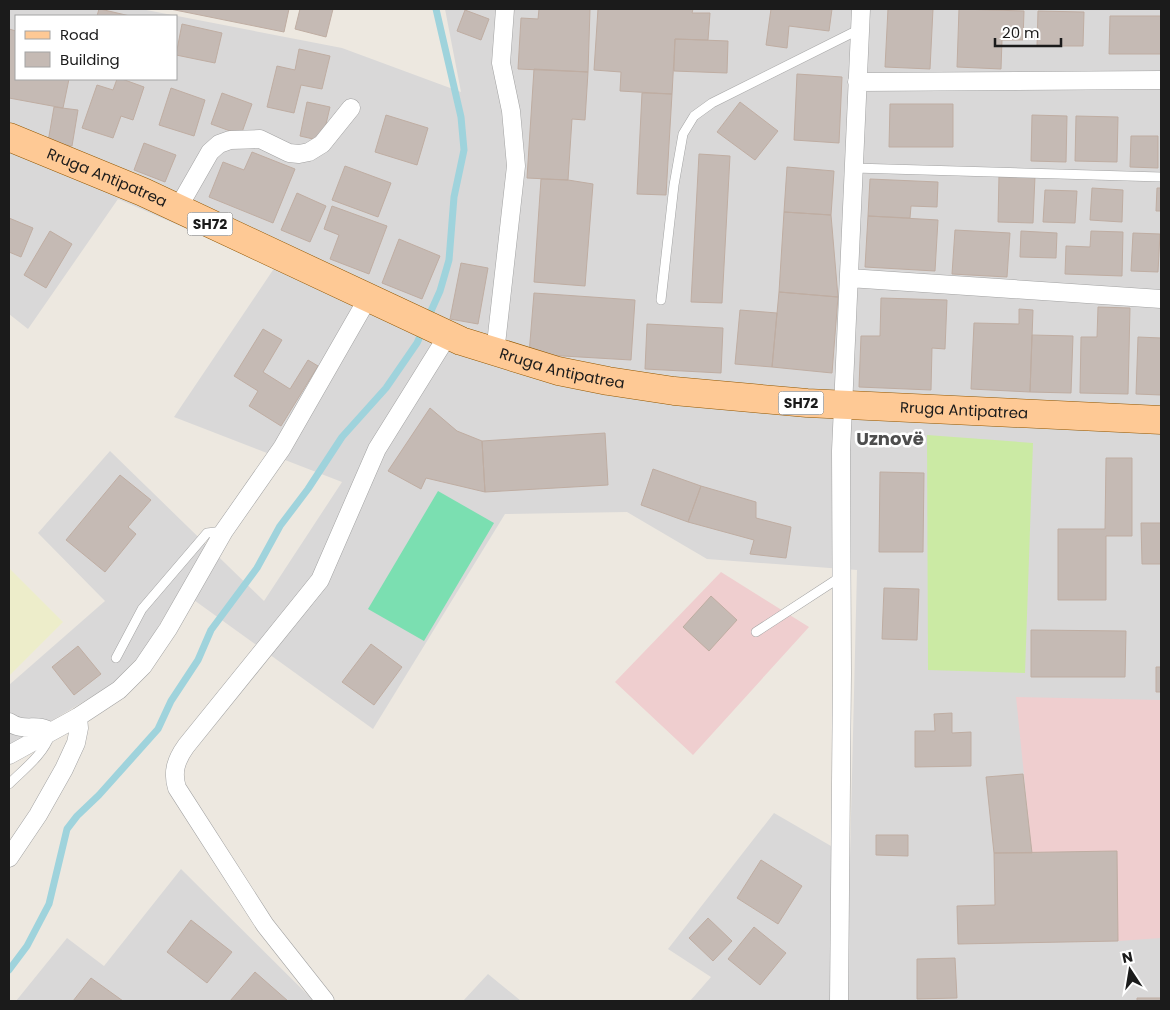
<svg xmlns="http://www.w3.org/2000/svg" width="1170" height="1010" viewBox="0 0 1170 1010" font-family="Poppins,sans-serif">
  <rect width="100%" height="100%" fill="#ede8e0"/>
  <path fill="#d9d8d8" fill-rule="evenodd" d="M9,9H141L342,48L461,92L445,9H1161V1001H690L711,977L668,949L774,813L850,857L857,570L707,559L627,512L505,514L373,729L180,590L143,652L110,686L9,746V685L105,601L38,533L110,451L264,601L342,482L174,417L275,267L118,199L28,329L9,314ZM16,16H176V79H16Z
    M181,869L314,1001H16L67,938L104,966Z
    M488,974L521,1001H463Z"/>
  <path fill="#efcecf" d="M721,572L809,627L693,755L615,682Z
    M1016,697L1161,700V938L1118,941L1117,851L1032,853Z"/>
  <path fill="#ededca" d="M9,568L63,622L9,676Z"/>
  <path fill="#cbeaa4" d="M927,435L1033,443L1025,673L928,670Z"/>
  <path fill="#7bdfb1" d="M438,491L494,523L424,641L368,609Z"/>
  <g fill="none" stroke-linecap="round" stroke-linejoin="round">
    <path stroke="#9fd3dc" stroke-width="7" d="M427,320L440,291L449,260L454,197L464,150L461,117L436,9
      M9,970L27,946L49,904L67,829L77,816L99,795L158,729L171,701L198,660L211,630L257,568L280,526L308,489L342,437L386,388L417,343L423,330"/>
  </g>
  <path fill="#c5bab4" stroke="#bfada2" d="M99,9H100L130,16H97Z
    M170,9H289L284,32Z
    M300,9H333L326,37L295,29Z
    M539,9H590L588,72L518,69L521,18L538,19Z
    M598,9H693L692,13H710L708,40L675,39L672,94L620,91L621,72L594,70Z
    M771,9H832L829,31L789,26L787,48L766,45Z
    M888,9H933L930,69L885,67Z
    M959,9L1024,11L1023,40H1002L1001,69L957,67Z
    M465,10L489,19L481,40L457,31Z
    M1038,11L1084,12L1083,46H1037Z
    M1110,16H1161V54H1109Z
    M182,24L222,33L215,63L176,55Z
    M9,29L16,31V79H69L63,108L9,98Z
    M675,39L728,41L727,73L674,71Z
    M299,49L330,56L322,89L301,85L294,113L267,107L277,66L295,70Z
    M534,69L588,72L585,120L572,119L568,180L527,178Z
    M797,74L842,77L839,143L794,140Z
    M117,79H122L144,87L133,120L121,116L113,138L82,128L97,85L113,90Z
    M171,88L205,100L194,136L159,125Z
    M222,93L252,104L241,135L211,124Z
    M642,93L672,94L666,195L637,194Z
    M307,102L330,107L322,141L300,136Z
    M740,102L778,131L755,160L717,132Z
    M890,104H953V147H889Z
    M54,107L78,110L72,146L48,142Z
    M386,115L428,128L417,165L375,152Z
    M1032,115L1067,116L1066,162L1031,161Z
    M1076,116L1118,117L1117,162L1075,161Z
    M1131,136H1158V168L1130,167Z
    M144,143L176,155L165,182L134,170Z
    M252,152L295,169L273,223L209,197L223,162L244,170Z
    M699,154L730,156L722,303L691,302Z
    M345,166L391,183L378,217L332,200Z
    M787,167L834,171L831,215L784,212Z
    M999,175L1035,176L1033,223L998,222Z
    M541,179L568,180L593,184L585,286L534,282Z
    M870,179L938,182L937,207L911,206L910,218L868,216Z
    M1092,188L1123,190L1122,222L1090,220Z
    M1157,188H1161V211H1156Z
    M1045,190L1077,191L1075,223L1043,222Z
    M297,193L326,206L310,242L281,230Z
    M332,206L387,226L369,274L330,259L339,235L324,229Z
    M784,212L831,215L838,297L779,292Z
    M868,216L938,220L935,271L865,267Z
    M9,218L33,228L21,257L9,252Z
    M955,230L1010,233L1007,277L952,274Z
    M50,231L72,244L46,288L24,275Z
    M1021,231L1057,233L1056,258L1020,257Z
    M1091,231L1123,232L1122,276L1065,274L1066,246L1090,247Z
    M1133,233L1160,234L1158,272L1131,271Z
    M399,239L440,256L422,299L382,283Z
    M461,263L488,268L478,324L450,319Z
    M779,292L838,297L832,373L772,367Z
    M534,293L635,300L631,360L529,354Z
    M881,298L947,300L945,349L932,348L931,390L859,387L861,336H880Z
    M1098,307L1130,308L1128,394L1080,393L1081,337H1097Z
    M1019,309L1033,310L1030,392L971,389L974,323L1019,324Z
    M740,310L777,313L772,367L735,364Z
    M647,324L723,328L721,373L645,369Z
    M263,329L282,340L263,372L290,389L308,360L318,366L281,426L249,406L258,391L234,376Z
    M1032,335L1073,336L1071,393L1030,392Z
    M1138,337L1161,338V395L1136,394Z
    M430,408L457,431L482,441L485,492L426,478L421,489L388,471Z
    M605,433L608,485L485,492L482,441Z
    M1106,458H1132V536H1106V600H1058V529H1105Z
    M653,469L701,486L688,522L641,505Z
    M880,472L924,473L923,552H879Z
    M120,475L151,500L128,527L136,534L105,572L66,540Z
    M701,486L756,502V518L791,527L786,558L750,554L754,540L688,522Z
    M1141,523H1161V564H1142Z
    M884,588L919,589L917,640L882,639Z
    M711,596L737,620L709,651L683,627Z
    M1031,630L1126,631L1125,677H1031Z
    M371,644L402,667L374,705L342,682Z
    M78,646L101,674L74,695L52,667Z
    M1156,667H1161V692H1156Z
    M952,713V733L971,732V766L915,767V731H935L934,714Z
    M1023,774L1032,853H994L986,777Z
    M876,835H908V856L876,855Z
    M1117,851L1118,941L958,944L957,906L995,905L994,853Z
    M761,860L802,886L778,924L737,898Z
    M708,918L732,941L713,961L689,938Z
    M191,920L232,952L207,983L167,952Z
    M754,927L786,953L760,985L728,959Z
    M955,958L957,998L917,999V959Z
    M255,972L288,1001H230Z
    M91,978L123,1001H73Z
    M1137,998H1161V1001H1137Z"/>
  <g fill="none" stroke-linecap="round" stroke-linejoin="round">
    <g stroke="#a2a2a2" stroke-width="10">
      <path id="service" d="M854,168L1161,177
        M661,300L674,185L683,134L694,116L712,103L860,29
        M756,632L842,576
        M116,658L142,609L207,533L224,531
        M9,784C23,770 44,754 50,735"/>
    </g>
    <g stroke="#a2a2a2" stroke-width="19">
      <path id="minor" d="M857,82L1161,80
        M178,208L210,152L219,144L230,140L260,139L289,153L299,154L309,152L322,144L351,108
        M849,278L1161,299
        M495,353L516,166L511,111L501,63L505,9
        M9,722C24,733 39,722 50,732
        M9,755L78,717L119,690L143,666L168,629L224,531L282,448L368,298
        M9,858L38,815L64,769L76,743L79,728L78,717
        M325,1001L265,925L177,788C172,772 176,760 186,746L320,580L377,449L448,335
        M839,1001L842,673L841,451L861,9"/>
    </g>
    <g stroke="#925700" stroke-width="29">
      <g id="primary">
        <path id="s1" d="M9,137L143,192L461,341L558,371L608,381L674,391L807,403L1161,420"/>
      </g>
    </g>
    <use href="#service" stroke="#fff" stroke-width="9"/>
    <use href="#minor" stroke="#fff" stroke-width="18"/>
    <use href="#primary" stroke="#fec995" stroke-width="28"/>
  </g>
  <g text-anchor="middle" stroke-width="5" stroke-linejoin="round" paint-order="stroke">
    <g fill="#fff" stroke="#5f5f5f" stroke-width="1">
      <rect x="187.5" y="212.5" width="45" height="23" rx="4"/>
      <rect x="778.5" y="391.5" width="45" height="23" rx="4"/>
    </g>
    <g font-size="14" font-weight="bold" fill="#1b1b1b">
      <text x="210" y="229">SH72</text>
      <text x="801" y="408">SH72</text>
    </g>
    <g font-size="15" fill="#1b1b1b" stroke="#fff">
      <text dy="5" stroke="none"><textPath href="#s1" startOffset="106">Rruga Antipatrea</textPath></text>
      <text dy="5" stroke="none"><textPath href="#s1" startOffset="601">Rruga Antipatrea</textPath></text>
      <text dy="5" stroke="none"><textPath href="#s1" startOffset="1006">Rruga Antipatrea</textPath></text>
    </g>
    <g font-size="18" font-weight="bold" fill="#4e4e4e" stroke="#fff">
      <text x="890" y="445">Uznovë</text>
    </g>
  </g>
  <rect width="1170" height="1010" fill="none" stroke="#1b1b1b" stroke-width="20"/>
  <rect x="15" y="15" width="162" height="65" fill="#ffffff" stroke="#a4a4a4"/>
  <rect x="25" y="31" width="25" height="8" fill="#fec995" stroke="#a4a4a4"/>
  <text x="60" y="40" font-size="15" fill="#1b1b1b">Road</text>
  <rect x="25" y="52" width="25" height="15" fill="#c5bab4" stroke="#a4a4a4"/>
  <text x="60" y="65" font-size="15" fill="#1b1b1b">Building</text>
  <g transform="translate(1130 970) rotate(348)" stroke="#ffffff" stroke-width="4" paint-order="stroke">
  <path d="M0-4L9 19L0 12L-9 19Z" fill="#1b1b1b"/>
  <text y="-8" font-size="14" font-weight="bold" text-anchor="middle" fill="#1b1b1b">N</text>
  </g>
  <path d="M995 38v8h66v-8" fill="none" stroke="#1b1b1b" stroke-width="2.5"/>
  <text x="1002" y="38" font-size="15" fill="#1b1b1b" stroke="#ffffff" stroke-width="4" paint-order="stroke">20 m</text>
</svg>
